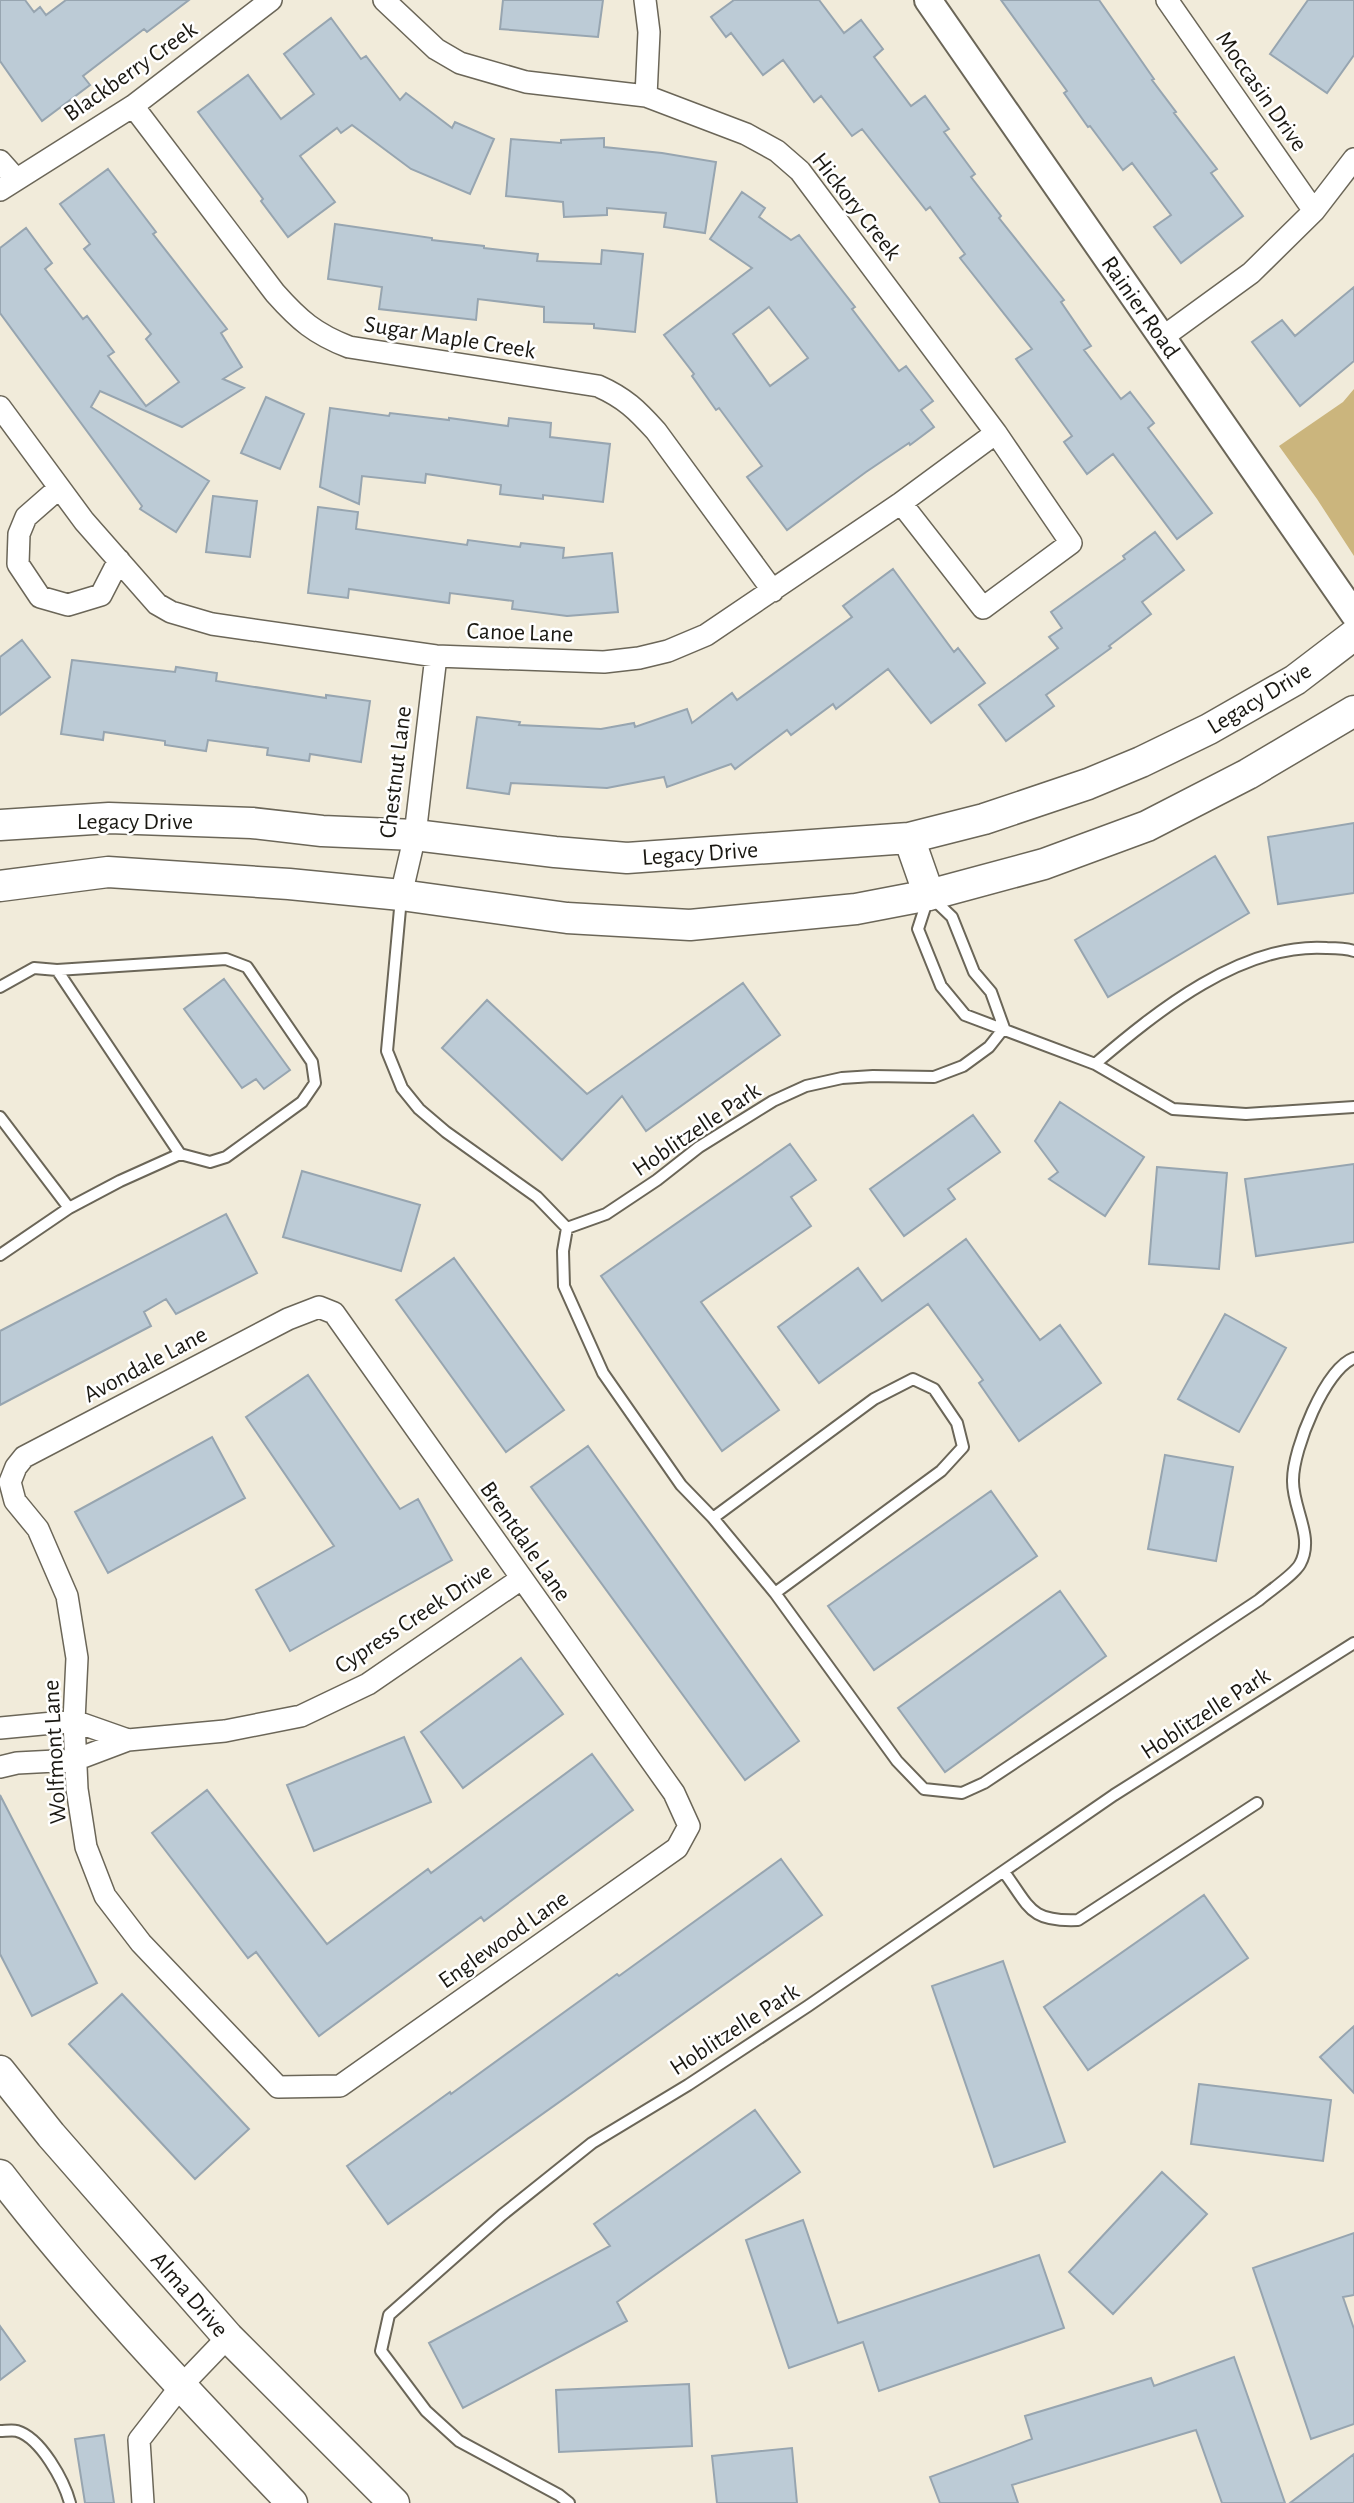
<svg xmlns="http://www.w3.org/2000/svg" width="1354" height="2503" viewBox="0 0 1354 2503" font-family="'Alegreya Sans',sans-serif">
  <rect width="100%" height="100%" fill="#f1ebda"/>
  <path fill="#cbb57d" d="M1354,389V556L1317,499L1279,446L1343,402Z"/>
  <path fill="#bccbd6" stroke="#97a5b0" stroke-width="2" fill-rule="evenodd" d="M0,0H25L34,12L40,7L46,15L66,0H189L147,32L144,29L83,76L90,85L42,121L0,61Z
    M503,0H603L598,37L500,29Z
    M734,0H819L844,33L861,20L883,49L874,57L911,106L925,96L949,129L944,132L975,174L971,177L1001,216L999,218L1064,300L1061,302L1091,346L1084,350L1121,399L1130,392L1154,423L1148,428L1212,513L1177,539L1113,454L1087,474L1064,442L1072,436L1016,359L1032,349L960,258L965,254L930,207L926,210L862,129L852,136L821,96L814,102L783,60L763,75L731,33L726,37L711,17Z
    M1001,0H1099L1154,79L1152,80L1176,112L1174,113L1217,169L1211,173L1243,216L1181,263L1154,227L1171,215L1132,163L1123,170L1090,126L1088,127L1064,93L1067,91Z
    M1308,0H1354V55L1327,93L1270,54Z
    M331,18L361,59L366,56L400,100L406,93L452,128L455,122L494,139L470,194L411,169L352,125L341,133L337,128L300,156L335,202L288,237L261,201L263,199L198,112L248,75L281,119L314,94L284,54Z
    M604,138V147L662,153L716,162L705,233L664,227L666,213L607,208V215L564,217L563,202L506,196L511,139L561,143V140Z
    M108,169L156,232L153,234L227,329L221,333L242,367L223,379L244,388L182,427L100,391L91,407L209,481L176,532L140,509L142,506L0,313V248L26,228L52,263L45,269L83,319L87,316L114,352L108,356L146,406L179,382L146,339L151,334L84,249L90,244L60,204Z
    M742,192L765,208L759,217L791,240L799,235L855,307L852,309L899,371L906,366L933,401L921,410L934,427L910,445L909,443L866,472L787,530L747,477L762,466L719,408L716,410L692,376L694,374L664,335L752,268L710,239ZM769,307L808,358L770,386L733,334Z
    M335,224L432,238V240L484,246V248L538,254L537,261L601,264L602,250L643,254L635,332L594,328V324L544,322V307L478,299L476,320L379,309L382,287L328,279Z
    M1354,287V361L1300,406L1252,342L1282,320L1295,336Z
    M266,397L304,414L280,469L241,453Z
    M330,408L389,416L390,413L449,420V418L508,426L509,418L551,423L550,437L610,444L603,502L543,495V499L500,494L501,485L426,474L425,483L362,476L359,504L320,487Z
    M213,496L257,501L250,557L206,552Z
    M318,507L358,512L356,529L467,545L468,540L520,547L521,543L564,548L563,558L612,553L618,612L567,616L512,609L513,601L450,593L449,603L349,589L348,598L308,593Z
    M1155,532L1184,570L1142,602L1151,614L1109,646L1111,648L1046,695L1054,706L1006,741L979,705L1058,648L1049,637L1062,628L1051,612L1125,559L1123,556Z
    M893,569L954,652L958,648L985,683L931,723L888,669L836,709L833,704L791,735L787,730L735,769L731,764L667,787L664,777L607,788L511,783L509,794L467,788L477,717L520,722L519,725L601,729L634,723L635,727L687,709L692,723L732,693L737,700L852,617L843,606Z
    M22,640L50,677L0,715V657Z
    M72,660L175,672L176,667L217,673L216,681L326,698V695L370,701L361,762L310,754L309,761L267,755L268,748L208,740L206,751L165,745V741L104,732L103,740L61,734Z
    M1354,823V893L1278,904L1268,837Z
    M1215,856L1249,913L1108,997L1075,940Z
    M224,979L290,1070L264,1089L256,1079L242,1088L184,1009Z
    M743,983L780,1035L646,1131L622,1096L562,1160L442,1048L487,1000L587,1094Z
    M1060,1102L1144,1157L1105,1216L1049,1179L1058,1172L1035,1141Z
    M973,1115L1000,1152L948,1189L955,1199L904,1236L870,1189Z
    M790,1144L816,1180L791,1197L811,1226L701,1302L779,1410L722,1451L601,1276Z
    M1354,1164V1242L1256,1256L1245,1179Z
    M1157,1167L1227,1173L1219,1269L1149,1264Z
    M302,1171L420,1205L401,1271L283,1237Z
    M226,1214L257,1273L176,1314L166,1299L144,1312L151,1326L0,1405V1331Z
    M966,1239L1040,1340L1060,1325L1101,1383L1019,1441L979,1383L983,1380L928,1304L819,1383L778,1327L858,1268L882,1301Z
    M454,1258L564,1410L506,1452L396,1300Z
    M1225,1314L1286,1348L1239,1432L1178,1399Z
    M308,1375L400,1509L418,1499L452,1560L290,1651L256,1590L334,1546L246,1417Z
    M212,1437L245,1498L108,1573L75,1512Z
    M588,1446L799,1741L745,1780L531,1487Z
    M1165,1455L1233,1467L1216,1561L1148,1549Z
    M991,1491L1037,1556L874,1670L828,1606Z
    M1060,1591L1106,1656L945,1772L898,1708Z
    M521,1658L563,1714L463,1788L421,1732Z
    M404,1737L431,1802L314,1851L287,1785Z
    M592,1754L633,1810L484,1921L481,1917L319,2036L256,1952L248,1958L152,1833L207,1790L327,1944L428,1869L431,1873Z
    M0,1795L97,1983L32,2016L0,1954Z
    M781,1859L822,1915L388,2224L347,2166L450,2092L451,2094L617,1974L619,1976Z
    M1204,1895L1248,1958L1088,2070L1044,2007Z
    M1003,1961L1065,2142L994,2167L932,1986Z
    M122,1994L249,2129L195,2179L69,2044Z
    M1354,2026V2093L1320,2057Z
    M1199,2084L1331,2100L1323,2161L1191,2144Z
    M755,2110L800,2172L617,2302L627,2321L463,2408L429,2343L610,2246L594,2224Z
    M1162,2172L1207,2214L1113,2314L1069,2272Z
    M803,2220L838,2323L1039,2255L1064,2328L879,2391L863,2342L789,2368L746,2240Z
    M1354,2233V2295L1343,2297L1354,2329V2424L1311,2439L1253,2268Z
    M0,2326L25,2361L0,2380Z
    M1234,2357L1285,2503H1222L1196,2430L1012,2485L1018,2503H940L930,2477L1032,2439L1025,2416L1151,2378L1154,2386Z
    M689,2384L692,2446L559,2452L556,2390Z
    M104,2435L114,2503H85L75,2439Z
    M792,2448L797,2503H717L712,2456Z
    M1354,2454V2503H1290Z"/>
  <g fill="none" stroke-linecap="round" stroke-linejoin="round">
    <g stroke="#6b6658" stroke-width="14">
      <path id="service" d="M401,898L387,1051L402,1088L419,1109L446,1132L537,1197L567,1228L606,1214L657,1180L699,1147L773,1101L806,1086L842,1078L873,1076L934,1077L963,1066L989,1047L1004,1028
        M57,970L226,959L247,967L312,1062L315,1083L302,1102L226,1157L210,1162L180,1154
        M0,987L34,968L57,970L180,1154L120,1181L69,1208L0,1255
        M1004,1028L991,992L974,972L952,917L929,895L918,929L941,986L965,1015L1095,1064L1173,1109L1246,1114L1354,1107
        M1095,1064C1156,1012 1242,942 1327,948C1336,948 1346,948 1354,951
        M0,1117L69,1208
        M567,1228L563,1251L564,1286L603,1373L681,1485L713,1518L775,1593L897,1761L924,1789L962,1793L984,1783L1259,1600C1269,1591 1294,1575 1300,1564C1315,1537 1292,1508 1293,1480C1293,1449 1325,1369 1354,1358
        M713,1518L874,1399L913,1379L934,1389L957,1423L963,1447L941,1471L775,1593
        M1004,1872C1030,1907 1029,1922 1078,1920L1257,1803
        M0,2431C5,2431 13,2430 17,2431C41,2438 64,2481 70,2503
        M569,2503L559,2495L459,2441L426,2411L381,2351L389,2315L502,2215L592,2143L688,2085L808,2006L1114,1795L1354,1643"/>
    </g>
    <g stroke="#6b6658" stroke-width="24">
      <path id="minor" d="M384,0L436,49L460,63L526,82L646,96L746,134L777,151L800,171L996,433L1071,543L983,608L901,503
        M645,0L649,32L646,96
        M1167,0L1314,211
        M133,106L275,293C299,320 315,334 349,347L598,386C625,398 637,410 656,431L773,591
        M0,161L16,179
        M0,190L133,106L271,0
        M1163,337L1251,273L1314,211L1354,159
        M0,407L84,521L157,604L171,612L212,624L436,656L604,662L639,658L668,651L706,635L901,503L996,433
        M58,489L26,517L19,534L18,564L40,597L68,605L101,595L119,560
        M401,895L415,835L436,656
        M319,1307L334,1313L674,1793L689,1826L677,1848L340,2086L278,2087L141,1943L105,1896L86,1847L77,1789L74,1721L77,1658L67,1596L38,1529L15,1501L10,1482L16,1467L24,1457L288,1319Z
        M0,1728L74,1721L128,1740
        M0,1767L17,1763L75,1760L128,1740L225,1731L301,1716L368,1684L521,1579
        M143,2503L139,2440L181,2386L228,2337"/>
    </g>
    <g stroke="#6b6658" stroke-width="30">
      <path id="tertiary" d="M928,0L1354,614"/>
    </g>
    <g stroke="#6b6658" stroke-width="33">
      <path id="secondary" d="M0,825L109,818L252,823L322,831L415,835L555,852L627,858L909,838L984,819L1088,784L1141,762L1209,729L1295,680L1354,635
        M909,838L929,895
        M0,886L108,872L289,884L401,895L567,918L690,925L856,909L929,895L1044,864L1147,826L1248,774L1354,711
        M0,2071L51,2135L228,2337L394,2503
        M0,2175C89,2291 191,2397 292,2503"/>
    </g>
    <use href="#service" stroke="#fff" stroke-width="10"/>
    <use href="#minor" stroke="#fff" stroke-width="21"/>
    <use href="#tertiary" stroke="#fff" stroke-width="26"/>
    <use href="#secondary" stroke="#fff" stroke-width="30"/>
  </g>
  <g text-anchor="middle" stroke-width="5" stroke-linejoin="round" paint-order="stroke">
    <g font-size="24" fill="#1a1812" stroke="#fff">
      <text transform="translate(130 71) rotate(-35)" y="8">Blackberry Creek</text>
      <text transform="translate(1262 91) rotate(55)" y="8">Moccasin Drive</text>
      <text transform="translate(857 206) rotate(52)" y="8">Hickory Creek</text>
      <text transform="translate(1141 307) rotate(55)" y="8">Rainier Road</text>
      <text transform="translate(450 337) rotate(9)" y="8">Sugar Maple Creek</text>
      <text transform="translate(520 632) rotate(2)" y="8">Canoe Lane</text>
      <text transform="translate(1259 698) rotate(-31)" y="8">Legacy Drive</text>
      <text transform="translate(395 772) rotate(-83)" y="8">Chestnut Lane</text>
      <text x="135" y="829">Legacy Drive</text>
      <text transform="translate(700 853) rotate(-4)" y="8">Legacy Drive</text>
      <text transform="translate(696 1129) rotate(-34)" y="8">Hoblitzelle Park</text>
      <text transform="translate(145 1364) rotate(-28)" y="8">Avondale Lane</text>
      <text transform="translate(526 1541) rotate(55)" y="8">Brentdale Lane</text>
      <text transform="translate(413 1618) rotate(-33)" y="8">Cypress Creek Drive</text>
      <text transform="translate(1205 1713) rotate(-33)" y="8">Hoblitzelle Park</text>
      <text transform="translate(54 1752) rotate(-93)" y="8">Wolfmont Lane</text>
      <text transform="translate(503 1939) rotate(-35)" y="8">Englewood Lane</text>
      <text transform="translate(734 2029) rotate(-33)" y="8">Hoblitzelle Park</text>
      <text transform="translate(190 2294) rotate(49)" y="8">Alma Drive</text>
    </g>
  </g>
</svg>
